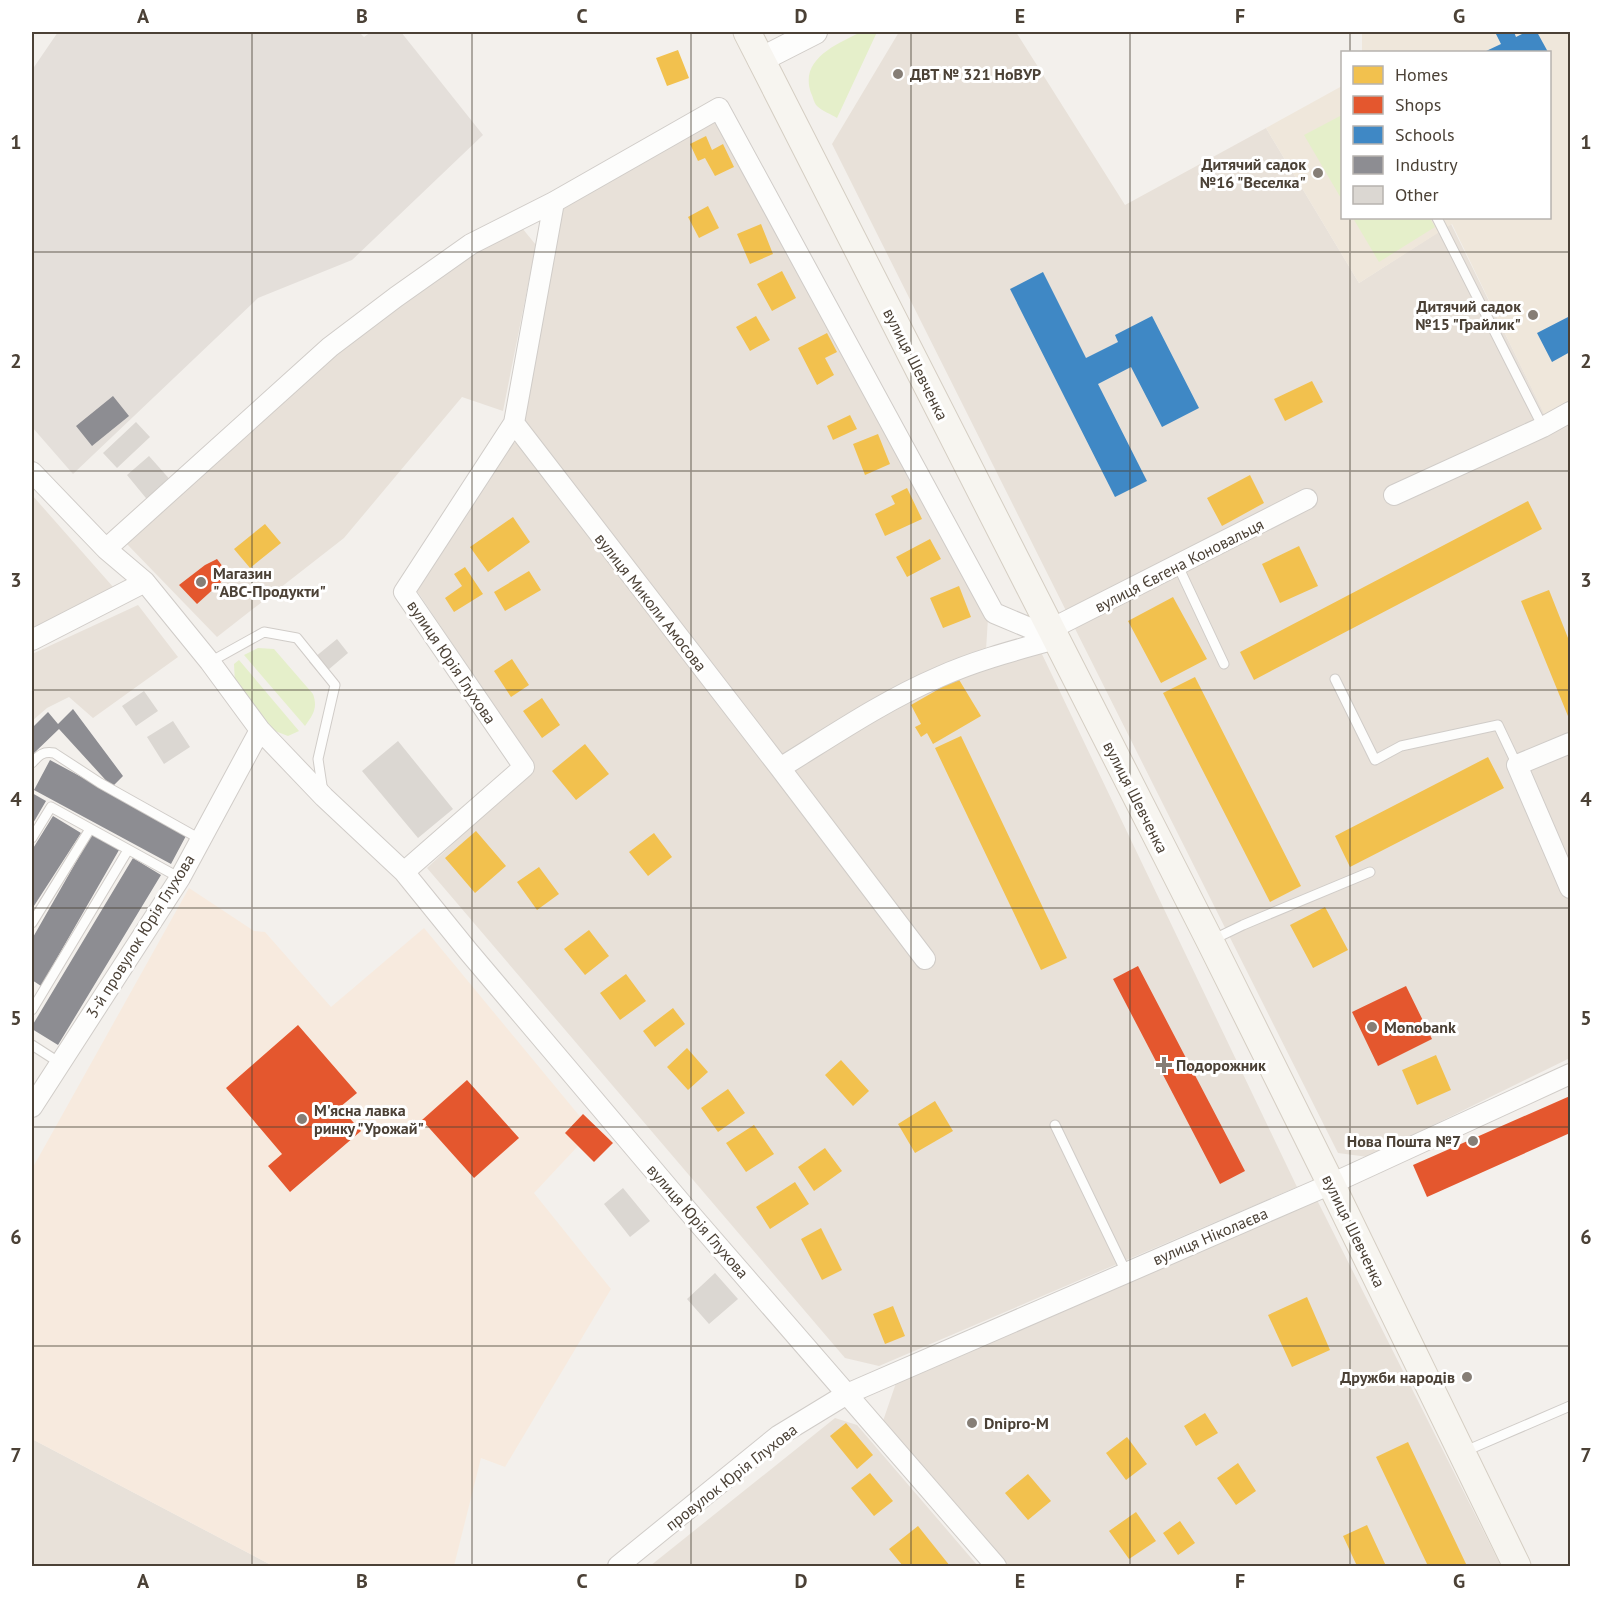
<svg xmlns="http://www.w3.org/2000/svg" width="1602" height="1598" viewBox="0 0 1602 1598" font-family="'PT Sans',sans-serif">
  <rect width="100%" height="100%" fill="#f3f0ec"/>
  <path fill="#e8e1d9" d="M899,32H1016L1125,205L1266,128L1359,283L1451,224L1547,419L1570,407V1058L1368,1157L1338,1153L832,144Z
    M717,118L988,618L986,650L782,757L523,421L562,206Z
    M522,228L536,245L503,411L462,397L344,538L217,637L124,541L334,352L476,250Z
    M511,443H518L778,777L796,770L889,709L957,674L1040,650L1297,1187L879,1366L845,1358L427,868L535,767L417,591Z
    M32,495L114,588L32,631Z
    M138,605L178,657L93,718L69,697L47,708L32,721V654Z
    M1317,1200L1501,1566H1008L883,1421L896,1383Z
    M835,1418L857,1425L978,1566H650Z
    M32,1439L273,1566H32Z"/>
  <path fill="#f7eade" d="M189,888L254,931L265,932L331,1007L424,928L592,1131L534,1193L611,1289L505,1467L481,1458L454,1566H273L32,1439V1169Z"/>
  <path fill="#e4dfda" d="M58,32H359L364,37L371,32H401L483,135L352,260L258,298L73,474L32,427V70Z"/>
  <path fill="#efe7db" d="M1362,32H1570V407L1547,420L1452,224L1359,283L1266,128L1342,86V218H1550V52H1362Z"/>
  <path fill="#e5efca" d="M861,32H877L837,118C831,114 822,111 817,106C814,103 813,97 811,93C799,59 837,44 861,32Z
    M1342,115V200L1304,135Z
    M1353,218H1430L1435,227L1379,262Z
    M258,648L274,649L313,694C318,708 313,715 305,726L244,655Z
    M239,660L299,731L288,736L275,731L235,684L234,664Z"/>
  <path fill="#f2c14e" d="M678,50L689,78L667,86L656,58Z
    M706,136L712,150L723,144L734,167L715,176L705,158L698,161L690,144Z
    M708,206L719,228L699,238L688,217Z
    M761,224L773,254L750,264L737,234Z
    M782,271L796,298L772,311L757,284Z
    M756,316L770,340L750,351L736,327Z
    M827,333L837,352L825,358L834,375L817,385L798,348Z
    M1312,381L1323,402L1285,421L1274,399Z
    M850,415L857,429L833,440L827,426Z
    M878,434L890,464L865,475L853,444Z
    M1250,475L1264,503L1222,526L1207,498Z
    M907,488L922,519L885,536L875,514L895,504L891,496Z
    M1528,501L1542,529L1254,680L1240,652Z
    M513,517L530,542L488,572L470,547Z
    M265,524L281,543L250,568L234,549Z
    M930,539L941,559L907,577L896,557Z
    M1299,546L1318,586L1280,603L1262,564Z
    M465,567L483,594L454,612L445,598L462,586L454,574Z
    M529,571L541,590L505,611L494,592Z
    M959,586L971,617L943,628L930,598Z
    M1549,590L1570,643V721L1521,601Z
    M1173,597L1207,659L1161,683L1128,621Z
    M512,659L529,685L511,697L494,671Z
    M1195,677L1301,886L1270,902L1163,693Z
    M958,678L981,716L933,744L927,733L921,737L915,727L921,724L911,705Z
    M542,698L560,725L542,738L523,711Z
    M961,736L1067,958L1041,970L935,748Z
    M585,744L609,774L576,800L552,771Z
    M1488,757L1504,788L1350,867L1335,836Z
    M476,831L506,866L475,893L445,858Z
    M654,833L672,857L648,876L629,852Z
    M539,867L559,894L537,910L517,882Z
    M1325,907L1348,950L1313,968L1290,925Z
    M589,930L609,956L585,975L564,949Z
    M626,974L646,1001L620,1020L600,993Z
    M673,1008L685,1024L655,1047L643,1031Z
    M687,1048L708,1072L688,1090L667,1067Z
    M1436,1055L1451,1090L1417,1105L1402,1070Z
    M841,1060L869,1091L853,1106L825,1075Z
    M728,1089L745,1113L718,1132L701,1108Z
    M935,1101L953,1131L915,1153L898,1124Z
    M754,1125L774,1154L746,1172L726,1143Z
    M825,1148L842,1171L814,1191L798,1167Z
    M795,1182L809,1204L770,1229L756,1207Z
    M821,1228L842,1270L822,1280L801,1239Z
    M1307,1297L1330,1350L1292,1367L1268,1315Z
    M893,1306L905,1336L885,1344L873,1314Z
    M1205,1413L1218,1433L1196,1446L1184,1426Z
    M846,1423L873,1455L857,1469L830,1436Z
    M1127,1437L1147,1464L1126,1480L1106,1453Z
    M1408,1442L1467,1566H1428L1376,1457Z
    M1238,1463L1256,1491L1236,1505L1217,1478Z
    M870,1473L893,1501L874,1516L851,1488Z
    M1028,1474L1051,1501L1028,1520L1005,1493Z
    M1136,1512L1156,1541L1129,1559L1109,1531Z
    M1180,1521L1195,1543L1178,1555L1163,1533Z
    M1367,1525L1386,1566H1357L1343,1536Z
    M918,1526L950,1566H903L889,1549Z"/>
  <path fill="#e4572e" d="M217,559L229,575L197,604L179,585L205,565Z
    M1138,966L1245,1171L1220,1184L1113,979Z
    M1406,986L1432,1039L1378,1066L1352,1012Z
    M298,1025L357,1093L340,1107L361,1131L290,1192L268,1166L282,1154L226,1088Z
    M467,1080L519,1138L474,1178L422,1120Z
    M1570,1096V1133L1427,1197L1413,1165Z
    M583,1114L613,1143L594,1162L565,1133Z"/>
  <path fill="#3f88c5" d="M1495,32H1514L1516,37L1526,32H1537L1548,52H1484L1501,44Z
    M1043,272L1086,358L1118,342L1115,335L1152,316L1199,408L1162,427L1131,367L1098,384L1147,481L1115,497L1010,289Z
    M1570,316V352L1552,362L1537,333Z"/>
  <path fill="#8d8d92" d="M113,396L129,416L92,446L76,426Z
    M73,709L123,776L112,787L59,729L32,755V728L48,712L58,724Z
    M50,760L187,834L171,864L34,790Z
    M32,793L46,801L32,825Z
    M53,816L81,833L32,909V850Z
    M92,834L119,850L41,986L32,980V939Z
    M133,858L161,875L58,1045L32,1029V1026Z"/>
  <path fill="#dbd7d2" d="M136,422L150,437L117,468L103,453Z
    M149,456L173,483L150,503L127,475Z
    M337,639L348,653L321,676L309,662Z
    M144,691L158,711L136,726L122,706Z
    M173,721L190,747L164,764L147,737Z
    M398,741L453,809L418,838L362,771Z
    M623,1188L650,1221L630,1237L604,1204Z
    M715,1273L738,1299L709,1324L687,1299Z"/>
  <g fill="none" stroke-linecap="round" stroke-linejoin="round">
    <g stroke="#d0ccc8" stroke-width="11">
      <path id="service" d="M1437,218L1543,427
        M1178,566L1224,664
        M210,662L264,632L297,638L335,685L318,759L323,792
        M1335,679L1375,760L1401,746L1498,725L1517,765
        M32,763C39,755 43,751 54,753L100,783L200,839
        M32,838L51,807L180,878
        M32,923L90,829
        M1212,940L1243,925L1370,872
        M32,1010L128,850
        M32,1045L60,1063
        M1055,1125L1126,1272
        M1463,1452L1570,1406"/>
    </g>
    <g stroke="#d0ccc8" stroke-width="22">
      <path id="minor" d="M554,202L514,423L780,768L925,959
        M32,472L106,549L145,582L210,662L260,730L324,797L404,872L468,951L694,1218L996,1566
        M1394,495L1543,427L1570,412
        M106,549L330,347L396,297L471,244L554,202L719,108L994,613L1056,639
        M1051,629L1307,499
        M32,640L145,582
        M1570,743L1517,765L1570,888
        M780,768C832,736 883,701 939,677C977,660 1016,650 1056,639
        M404,872L524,767L404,592L514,423
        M32,1107L180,878L260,730
        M618,1566L778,1436L847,1394L1331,1184L1570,1074"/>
    </g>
    <g stroke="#d0ccc8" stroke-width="26">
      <path id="tertiary" d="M760,60L815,32"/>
    </g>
    <g stroke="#d5cec3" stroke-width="29">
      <path id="secondary" d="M747,32L1210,941L1331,1184L1517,1566"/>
    </g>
    <use href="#service" stroke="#fdfdfc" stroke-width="9"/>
    <use href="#minor" stroke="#fdfdfc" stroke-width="20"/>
    <use href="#tertiary" stroke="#fdfdfc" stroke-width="24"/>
    <use href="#secondary" stroke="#f7f5f0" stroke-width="27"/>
  </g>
  <path fill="none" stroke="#4b4136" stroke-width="1.5" stroke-opacity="0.55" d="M252,32V1566M472,32V1566M691,32V1566M911,32V1566M1130,32V1566M1350,32V52M1350,218V1566M32,252H1570M32,471H1570M32,690H1570M32,908H1570M32,1127H1570M32,1346H1570"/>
  <g fill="#867e76" stroke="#fff" stroke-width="2">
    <circle cx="898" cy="74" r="6"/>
    <circle cx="1318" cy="173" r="6"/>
    <circle cx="1533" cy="315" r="6"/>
    <circle cx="201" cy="582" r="6"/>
    <circle cx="1372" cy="1027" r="6"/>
    <path d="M1161 1056h6v6h6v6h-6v6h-6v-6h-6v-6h6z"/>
    <circle cx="302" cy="1119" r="6"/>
    <circle cx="1473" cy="1141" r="6"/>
    <circle cx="1467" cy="1377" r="6"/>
    <circle cx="972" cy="1423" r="6"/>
  </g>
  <g text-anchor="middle" stroke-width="6" stroke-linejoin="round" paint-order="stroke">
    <g font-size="16" font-weight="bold" fill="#4b4136" stroke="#fff" text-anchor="start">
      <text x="910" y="80">ДВТ № 321 НоВУР</text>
      <text x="1306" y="170" text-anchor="end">Дитячий садок<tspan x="1306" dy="18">№16 "Веселка"</tspan></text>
      <text x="1521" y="312" text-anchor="end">Дитячий садок<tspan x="1521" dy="18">№15 "Грайлик"</tspan></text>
      <text x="213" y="579">Магазин<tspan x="213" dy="18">"ABC-Продукти"</tspan></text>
      <text x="1384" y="1033">Monobank</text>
      <text x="1176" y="1071">Подорожник</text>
      <text x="314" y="1116">М'ясна лавка<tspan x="314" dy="18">ринку "Урожай"</tspan></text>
      <text x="1461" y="1147" text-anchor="end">Нова Пошта №7</text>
      <text x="1455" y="1383" text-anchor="end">Дружби народів</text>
      <text x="984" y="1429">Dnipro-M</text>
    </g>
    <g font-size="16" fill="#4b4136" stroke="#fff">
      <text transform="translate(916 364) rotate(63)" y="6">вулиця Шевченка</text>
      <text transform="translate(1179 565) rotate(-27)" y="6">вулиця Євгена Коновальця</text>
      <text transform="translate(651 602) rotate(52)" y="6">вулиця Миколи Амосова</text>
      <text transform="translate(452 662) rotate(56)" y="6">вулиця Юрія Глухова</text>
      <text transform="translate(1136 797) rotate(63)" y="6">вулиця Шевченка</text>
      <text transform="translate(140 936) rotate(-58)" y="6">3-й провулок Юрія Глухова</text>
      <text transform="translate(698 1221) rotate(49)" y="6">вулиця Юрія Глухова</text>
      <text transform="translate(1354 1231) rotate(64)" y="6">вулиця Шевченка</text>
      <text transform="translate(1210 1236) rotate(-23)" y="6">вулиця Ніколаєва</text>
      <text transform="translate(731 1477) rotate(-38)" y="6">провулок Юрія Глухова</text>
    </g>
  </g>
  <rect width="1602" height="1598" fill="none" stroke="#ffffff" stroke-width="66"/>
  <rect x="1341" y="51" width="210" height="168" fill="#ffffff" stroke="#b7b3af" stroke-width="1.5"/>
  <rect x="1353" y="66" width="30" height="18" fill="#f2c14e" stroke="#b7b3af" stroke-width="1.5"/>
  <text x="1395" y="81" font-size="18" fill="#4b4136">Homes</text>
  <rect x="1353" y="96" width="30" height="18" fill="#e4572e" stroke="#b7b3af" stroke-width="1.5"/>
  <text x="1395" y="111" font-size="18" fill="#4b4136">Shops</text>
  <rect x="1353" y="126" width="30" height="18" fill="#3f88c5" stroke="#b7b3af" stroke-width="1.5"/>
  <text x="1395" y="141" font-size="18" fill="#4b4136">Schools</text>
  <rect x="1353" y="156" width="30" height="18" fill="#8d8d92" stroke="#b7b3af" stroke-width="1.5"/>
  <text x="1395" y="171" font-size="18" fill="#4b4136">Industry</text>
  <rect x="1353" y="186" width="30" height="18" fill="#dbd7d2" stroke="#b7b3af" stroke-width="1.5"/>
  <text x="1395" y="201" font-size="18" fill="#4b4136">Other</text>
  <rect x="33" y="33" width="1536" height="1532" fill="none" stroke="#4b4136" stroke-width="2"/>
  <g font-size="20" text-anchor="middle" font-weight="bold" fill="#4b4136">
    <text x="143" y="23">A</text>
    <text x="362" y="23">B</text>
    <text x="582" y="23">C</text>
    <text x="801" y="23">D</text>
    <text x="1020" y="23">E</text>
    <text x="1240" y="23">F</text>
    <text x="1459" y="23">G</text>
    <text x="16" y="149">1</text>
    <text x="1586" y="149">1</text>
    <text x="16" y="368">2</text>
    <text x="1586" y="368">2</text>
    <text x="16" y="587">3</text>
    <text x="1586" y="587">3</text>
    <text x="16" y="806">4</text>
    <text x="1586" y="806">4</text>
    <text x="16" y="1025">5</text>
    <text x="1586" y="1025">5</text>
    <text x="16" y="1244">6</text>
    <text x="1586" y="1244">6</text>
    <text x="16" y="1462">7</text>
    <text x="1586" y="1462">7</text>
    <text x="143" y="1588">A</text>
    <text x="362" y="1588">B</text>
    <text x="582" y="1588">C</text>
    <text x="801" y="1588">D</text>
    <text x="1020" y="1588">E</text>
    <text x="1240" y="1588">F</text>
    <text x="1459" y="1588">G</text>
  </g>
</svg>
